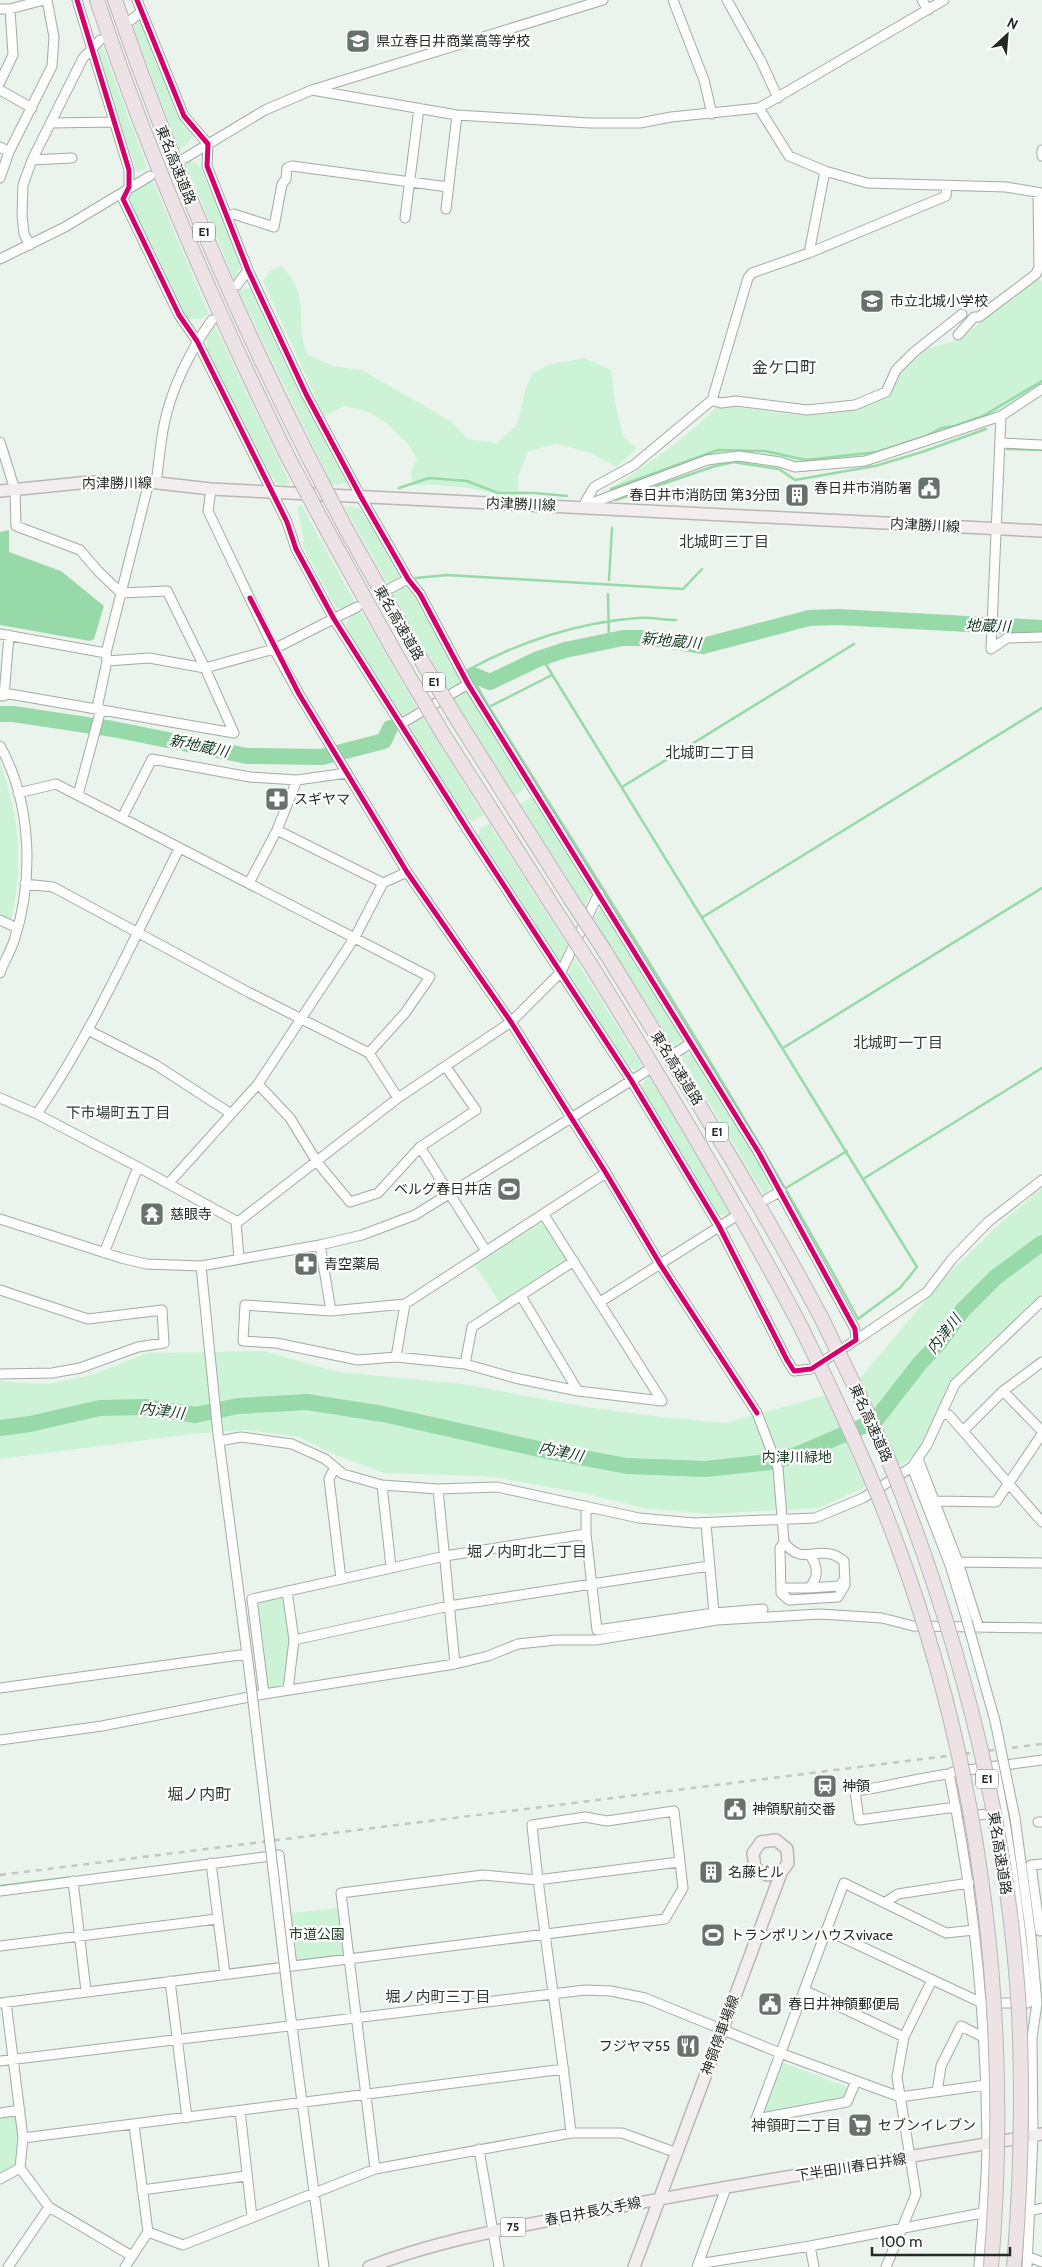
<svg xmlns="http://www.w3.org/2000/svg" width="1042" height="2267" viewBox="0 0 1042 2267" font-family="Cabin,'Noto Sans JP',sans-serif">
  <rect width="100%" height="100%" fill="#eaf4ec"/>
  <path fill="#cdf3d6" d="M135,20L141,21L195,134C189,139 187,146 179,150L131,22Z
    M101,43L147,167L137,173L95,51Z
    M185,160L197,163L200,167L238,254L240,269L234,279L184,161Z
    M152,179L209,314L202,319H189L182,314L128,197L130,191Z
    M281,266C312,295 294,320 307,354L332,366L362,370L452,422L468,439L497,443L517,425L526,388L532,374L547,365L584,358L611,370L615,402L623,437L637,448L616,467L592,453L557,444L528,451L518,477V497C482,490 449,483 413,485L411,472L417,459L406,442L386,423L369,412L345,406L324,416L263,281L270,271Z
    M1034,279L1042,281V384L1018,401L984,418L858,459L797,464L757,453L729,452L707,456L616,488L613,487C649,463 686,439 716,407C749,405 777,416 808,415C839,414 862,407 890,395L898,374L922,350L959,340Z
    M249,288L253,291L306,407L328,441L347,483L332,485L238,290Z
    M214,324L290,483L285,486L277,484L258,457L207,351V334Z
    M301,504L356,604L346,609L336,608L303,547L304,540L297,508Z
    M344,506L359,508L381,534L401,570C399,578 397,583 389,586Z
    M404,587L413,591L462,675L461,682L449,690L391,592Z
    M360,610L417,708L405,715H400L346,627C347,618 353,614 360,610Z
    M466,689L525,784L522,791L515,796L453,698Z
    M423,717L484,815L473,821L467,819L409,728L411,723Z
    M0,762C19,814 24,865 11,920L0,914Z
    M530,798L538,802L592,890L585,906L520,804Z
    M489,823L567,945L561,959H558L478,836L480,829Z
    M601,907L604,909L682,1032V1039L674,1047L593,919Z
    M575,958L642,1066L635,1070L626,1066L570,978L569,970Z
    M685,1053L697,1057L770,1178L769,1189L764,1195L681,1056Z
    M649,1075L731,1214L720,1215L714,1212L643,1092L642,1085Z
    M1042,1188V1294L977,1354L952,1382L916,1455L899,1466L860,1378L949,1273L994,1229Z
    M540,1223L543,1224L568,1262L501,1305L475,1265Z
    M264,1351L338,1372L463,1384L580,1406L660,1417L726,1423L826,1395L865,1487L819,1508L708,1514L643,1508L588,1494L500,1478L479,1476L384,1473L335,1455L299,1437L246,1430L192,1434L0,1459V1381L48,1384L92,1375L147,1353Z
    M283,1596L285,1598L290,1636L283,1686L269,1689L258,1604L260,1601Z
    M338,1908L344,1952L341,1955L300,1961L297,1958L291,1913Z
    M784,2063L845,2086L847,2090L844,2099L768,2113L764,2108L780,2064Z
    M12,2114L16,2116C17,2127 22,2159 14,2167C11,2170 4,2172 0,2174V2115Z"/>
  <path fill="#97d9a8" d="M9,530V552L61,571L104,606L94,639L90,641L0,625V532Z"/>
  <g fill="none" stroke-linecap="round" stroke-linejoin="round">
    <path stroke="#97d9a8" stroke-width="2.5" d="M1007,449L1042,450
      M399,488L429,478L467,481L498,493H535L567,496
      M611,489L718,450L765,451L806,460L877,452L926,436L941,428L955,426L983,416L1042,381
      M616,500L712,467L733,462L779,469L795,480L875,466L922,452L986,429
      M416,578L447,575L683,589L702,569
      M609,580L612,528
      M608,594L609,641
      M552,675L489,707L468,670C519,642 579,622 638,618C651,617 664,620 676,620
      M489,707C615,909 745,1109 858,1319L900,1288L917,1267L542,658
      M622,787L854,644
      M703,917L1042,708
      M783,1048L1042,888
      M863,1179L1042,1068
      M786,1188L847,1151
      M0,1886L73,1877"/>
    <path stroke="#97d9a8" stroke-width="16" d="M473,675L490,682L538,659L565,650L623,638H653L703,646L809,618L838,617L1042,628
      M0,714H13L113,729L247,756L322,757L384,741L390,728
      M0,1428L30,1424L100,1408L145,1407L195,1415L238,1406L307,1402L383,1414L552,1452L627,1466L706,1469L770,1462L796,1455L875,1421L920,1363L939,1343L963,1310L996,1277L1042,1243"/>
    <g stroke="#a4aba5" stroke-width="11">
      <path id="minor" d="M77,0L129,170V187L123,199L179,315L197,341L287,522L296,549L334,619L469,832L631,1080L719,1226L787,1360L794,1371L811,1369L856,1340L855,1329L759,1153L468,684L420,594L408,579L361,497L306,394L248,270L207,166L208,144L184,116L137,0
        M673,0L704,80L712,114
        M727,0L761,61L778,98
        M922,0L928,10
        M0,9H10L44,0
        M131,20L140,13
        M0,82L13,55L10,9
        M0,90L32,108
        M312,90L457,115L590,123H640L671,117L759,108L944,0
        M759,108L789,156L825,171L867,183L1006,187L1042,193
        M51,123L113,122
        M0,147L9,152
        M1042,150V156
        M185,158L265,110L312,90L603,0
        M32,160L72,158
        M0,178L9,152L52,66L54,37L47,0
        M446,209L457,115
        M227,217L234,214L274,227L282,184L286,179L287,168L292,166L448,187
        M405,218L419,108
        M30,245L24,234L22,215L23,185L32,160L83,58L100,40
        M809,253L825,171
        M0,259L65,227L150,176
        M237,285L248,270
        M958,335L974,317H979L1036,274L1039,267L1038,193
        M712,400L721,403L736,401L807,410L855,405L886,392L896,370L914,352L962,314
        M0,442L15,490L16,526L80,550L98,571L121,593L167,591L205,668L234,733
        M1000,443L1042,445
        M156,483C159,464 160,444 164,425C171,389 191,349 212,320
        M211,489L208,511L274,649L299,694L407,872L511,1022L606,1173L660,1264L757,1413L778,1468L784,1542C800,1565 814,1548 834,1555C837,1556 841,1559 844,1561L845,1585L838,1597L789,1600L781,1593L780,1548L784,1542
        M583,506L594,487L634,465L712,400L748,278L752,273L809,253L946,196L947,186
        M584,506L707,460L739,456L780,462L795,467L865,461L1001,416L1042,389
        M391,588L408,579
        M0,634L106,653
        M991,649L1001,416
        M991,649L1007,638L1042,637
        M107,661L149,658L205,668L274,649L357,607
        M4,693L234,733
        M2,696H4L9,635
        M97,708L107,661L106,653L149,482
        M401,724L468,684
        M0,746C32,803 34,880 14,941C10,952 4,962 0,973
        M18,793L56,784L430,977L405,1013L369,1053
        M78,795L101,709
        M122,818L152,759L250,777L297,780L347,773
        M277,830L383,883
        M249,883L277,830L297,780
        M25,884L53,887L248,992L369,1053L398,1098
        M0,920L17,928
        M88,1030L156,1065L230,1113
        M677,1052L691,1043
        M258,1084L290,1118L317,1162L350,1202L378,1193L420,1147L476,1110L446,1067
        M0,1098L37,1114L138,1167L238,1222L398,1098L511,1022L561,972L599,893
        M37,1114C93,1031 134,938 179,849
        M420,1147L486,1251
        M606,1173L405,1304L331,1311L245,1305L243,1341L276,1343L358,1360L396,1357L465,1364L515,1378L578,1391L662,1401
        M169,1183L258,1084L355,937L383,883L407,872
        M767,1199L781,1191
        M544,1215L662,1401
        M0,1219L121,1258L146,1264L201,1266L320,1245L362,1235L415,1215L645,1072
        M236,1222L239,1258
        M320,1245L331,1311
        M104,1253L138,1167
        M201,1266L218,1434L251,1685
        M0,1290L88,1319L162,1310L164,1343L138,1347L80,1368L52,1373L0,1374
        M521,1296L578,1391
        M600,1302L733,1218
        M856,1340L927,1292L952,1259L988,1222L1042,1180
        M396,1357L405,1304
        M465,1364L472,1327L574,1261
        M1003,1391L1042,1431
        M942,1414L949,1415L1042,1522
        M963,1431L1003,1391L1042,1362
        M219,1441L241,1437L292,1444L325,1459L343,1474L382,1485L438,1489L497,1487L639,1518L694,1523L815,1518L863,1498L912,1467L927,1445L955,1384L1042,1301
        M918,1459L958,1562L979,1628
        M335,1467L329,1479L341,1579
        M912,1467L950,1565L967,1621
        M382,1485L391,1567
        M438,1489L455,1664
        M935,1501L996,1502L1042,1434
        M586,1506V1534L597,1630L714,1613L763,1609
        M706,1524L714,1613
        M958,1562L1042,1563
        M781,1588H809C819,1578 818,1566 810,1555
        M809,1588L839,1586L845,1579
        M287,1591L294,1640L288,1690
        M294,1640L449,1606L709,1566
        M0,1688L247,1654
        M264,1694L252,1599L445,1556L586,1534
        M0,1740L102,1726L264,1694L455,1664L488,1656L518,1644L556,1640H596L717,1620L820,1614L882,1618L913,1626L1042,1628
        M995,1766C1010,1845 1021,1923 1028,2003
        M949,1774C974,1895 986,2019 987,2142C987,2184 982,2226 979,2267
        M956,1807L859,1820L855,1791C887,1787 917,1778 949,1774L953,1772L1042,1760
        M968,1816L997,1813
        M1015,1818L1031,1936L1037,2003L1032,2038L1033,2136L1027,2267
        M1038,1822H1042
        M211,1863L225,1974
        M1042,1864L1031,1865L1040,1931L1042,1930
        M73,1881L86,1991
        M0,1891L279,1855L292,1966
        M884,1903L898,1894L969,1883
        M826,1930L982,2003H1022
        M0,1946L217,1919
        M170,1981L187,2118
        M804,1990L904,2037
        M0,2003L665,1919L683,1888L674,1811L607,1821L585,1817L532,1825C542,1928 560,2030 571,2133
        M289,2004L324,2267
        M0,2061L585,1990L611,1991L645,1998L780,2053L900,2097L985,2085
        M937,2092L941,2066L961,2026L983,2037
        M240,2111L252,2217
        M0,2113L20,2110
        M756,2119L844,1883L946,1933L974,1930
        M756,2119L847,2102L856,2081
        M134,2125L148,2232L183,2245L375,2169L571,2133H622L677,2153
        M23,2138L564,2069
        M479,2149L499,2267
        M20,2168L49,2207L132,2256
        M375,2169L341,1893L483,1875L537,1880L679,1862
        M0,2179L20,2168L23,2138L6,2002
        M142,2190L246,2176
        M1030,2211L1042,2208
        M810,2246L814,2267
        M1029,2257L1042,2262
        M698,2264L810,2246L982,2213
        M8,2267L49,2207
        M125,2267L148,2232
        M697,2267L726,2188
        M886,2267L916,2194L897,2077L904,2037L932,1980"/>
    </g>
    <g stroke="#bcb5b6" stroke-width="14">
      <path id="major" d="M0,491L90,482H149L211,489L1042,531
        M369,2267C441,2239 516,2227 592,2212C741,2182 892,2161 1042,2134
        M634,2267L781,1873L788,1863L787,1849L776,1840L761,1842L753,1853L755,1868L767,1875L781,1873"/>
    </g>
    <g stroke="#bcb5b6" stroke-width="16">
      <path id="highway" d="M97,0C149,157 215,309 288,457
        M115,0C169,157 234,310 309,458
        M346,529L409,640
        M328,532L394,651
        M460,724L570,898
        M443,734L559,916
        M604,950C679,1072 755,1193 822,1319
        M594,970C666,1087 737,1205 801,1327"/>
    </g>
    <use href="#minor" stroke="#fcfdfc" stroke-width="9"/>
    <use href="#major" stroke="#f2edef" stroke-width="11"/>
    <use href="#highway" stroke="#ede3e6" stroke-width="14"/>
    <path stroke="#c3c6c3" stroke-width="2.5" stroke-dasharray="6 6" stroke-linecap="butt" d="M0,1875L1042,1744"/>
    <g stroke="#a4aba5" stroke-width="11" stroke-linecap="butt">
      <path id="minor-bridge" d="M967,1621L995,1721L1015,1818
        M251,1685L289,2004"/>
    </g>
    <g stroke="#bcb5b6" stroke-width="16" stroke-linecap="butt">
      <path id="highway-bridge" d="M288,457L328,532
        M309,458L346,529
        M409,640L460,724
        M394,651L443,734
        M570,898L604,950
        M559,916L594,970
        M822,1319C846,1369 872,1419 893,1471C961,1643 1008,1825 1019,2011C1023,2097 1021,2182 1014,2267
        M801,1327C837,1401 873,1477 901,1555C984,1785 1011,2024 991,2267"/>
    </g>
    <use href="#minor-bridge" stroke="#fcfdfc" stroke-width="9"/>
    <use href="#highway-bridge" stroke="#ede3e6" stroke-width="14"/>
    <g stroke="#fff" stroke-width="8">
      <path id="cycleway" d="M77,0L129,170V187L123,199L179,315L197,341L287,522L296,549L334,619L469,832L631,1080L719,1226L787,1360L794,1371L811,1369L856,1340L855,1329L759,1153L468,684L420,594L408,579L361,497L306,394L248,270L207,166L208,144L184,116L137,0
        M250,598L299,694L407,872L511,1022L606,1173L660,1264L757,1413"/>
    </g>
    <use href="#cycleway" stroke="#d6006c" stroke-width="5"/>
  </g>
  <defs>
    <g id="school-square" transform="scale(1.25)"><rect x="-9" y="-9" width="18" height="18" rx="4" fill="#69716b" stroke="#fff"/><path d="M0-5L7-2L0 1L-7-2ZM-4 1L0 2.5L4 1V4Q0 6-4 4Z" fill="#fff"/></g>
    <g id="civic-square" transform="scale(1.25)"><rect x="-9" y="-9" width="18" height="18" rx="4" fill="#69716b" stroke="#fff"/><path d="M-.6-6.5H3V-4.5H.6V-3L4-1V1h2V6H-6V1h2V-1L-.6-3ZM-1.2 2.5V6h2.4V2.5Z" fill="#fff"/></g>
    <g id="building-square" transform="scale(1.25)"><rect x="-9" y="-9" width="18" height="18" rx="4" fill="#69716b" stroke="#fff"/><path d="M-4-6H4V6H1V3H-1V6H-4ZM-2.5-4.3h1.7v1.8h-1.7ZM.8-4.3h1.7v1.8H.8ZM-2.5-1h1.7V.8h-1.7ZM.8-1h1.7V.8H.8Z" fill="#fff"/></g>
    <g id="pharmacy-square" transform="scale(1.25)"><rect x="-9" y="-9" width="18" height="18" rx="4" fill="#69716b" stroke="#fff"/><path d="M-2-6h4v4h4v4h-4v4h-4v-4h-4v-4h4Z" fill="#fff"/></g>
    <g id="stadium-square" transform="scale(1.25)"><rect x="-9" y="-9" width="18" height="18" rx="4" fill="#69716b" stroke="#fff"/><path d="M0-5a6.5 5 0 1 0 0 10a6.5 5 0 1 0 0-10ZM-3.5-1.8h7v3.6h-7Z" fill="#fff"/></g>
    <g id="temple-square" transform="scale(1.25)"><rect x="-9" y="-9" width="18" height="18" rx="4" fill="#69716b" stroke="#fff"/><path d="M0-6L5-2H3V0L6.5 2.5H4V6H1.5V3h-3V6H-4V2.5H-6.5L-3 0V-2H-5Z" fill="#fff"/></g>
    <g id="station-square" transform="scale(1.25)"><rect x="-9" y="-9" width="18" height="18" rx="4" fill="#69716b" stroke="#fff"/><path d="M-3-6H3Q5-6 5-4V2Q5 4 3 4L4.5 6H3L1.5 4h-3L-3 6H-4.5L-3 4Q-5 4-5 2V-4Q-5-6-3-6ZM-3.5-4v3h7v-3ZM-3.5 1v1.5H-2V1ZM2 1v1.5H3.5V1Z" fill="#fff"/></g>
    <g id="restaurant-square" transform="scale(1.25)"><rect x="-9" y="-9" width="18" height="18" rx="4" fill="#69716b" stroke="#fff"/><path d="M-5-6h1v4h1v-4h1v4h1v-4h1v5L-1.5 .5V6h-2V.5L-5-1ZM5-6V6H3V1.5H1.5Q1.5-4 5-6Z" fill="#fff"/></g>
    <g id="supermarket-square" transform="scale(1.25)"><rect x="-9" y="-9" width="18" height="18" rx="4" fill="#69716b" stroke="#fff"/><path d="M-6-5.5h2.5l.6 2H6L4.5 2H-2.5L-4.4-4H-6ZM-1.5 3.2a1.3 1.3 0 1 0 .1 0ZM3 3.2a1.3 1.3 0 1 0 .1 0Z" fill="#fff"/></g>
  </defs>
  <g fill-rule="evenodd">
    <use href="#school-square" x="358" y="41"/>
    <use href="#school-square" x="872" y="301"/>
    <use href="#civic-square" x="929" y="488"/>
    <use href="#building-square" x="797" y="495"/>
    <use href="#pharmacy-square" x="277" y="799"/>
    <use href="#stadium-square" x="509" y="1189"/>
    <use href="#temple-square" x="152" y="1214"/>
    <use href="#pharmacy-square" x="306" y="1264"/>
    <use href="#station-square" x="825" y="1786"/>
    <use href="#civic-square" x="735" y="1809"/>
    <use href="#building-square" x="711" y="1872"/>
    <use href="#stadium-square" x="713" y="1935"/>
    <use href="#civic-square" x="770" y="2004"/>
    <use href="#restaurant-square" x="688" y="2046"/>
    <use href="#supermarket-square" x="860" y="2125"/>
  </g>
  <g text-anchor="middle" stroke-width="4.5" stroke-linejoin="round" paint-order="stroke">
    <g fill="#fff" stroke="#666b66" stroke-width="1">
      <rect x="193" y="222.5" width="22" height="19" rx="4"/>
      <rect x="423" y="672.5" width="22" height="19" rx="4"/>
      <rect x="706" y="1122.5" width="22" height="19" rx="4"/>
      <rect x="976" y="1769.5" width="22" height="19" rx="4"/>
      <rect x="500.5" y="2217.5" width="25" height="19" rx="4"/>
    </g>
    <g font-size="12" font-weight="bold" fill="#242b25">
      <text x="204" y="236">E1</text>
      <text x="434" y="686">E1</text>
      <text x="717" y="1136">E1</text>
      <text x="987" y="1783">E1</text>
      <text x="513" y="2231">75</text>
    </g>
    <g font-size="14" fill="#242b25" stroke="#fff" text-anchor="start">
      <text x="376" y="46">県立春日井商業高等学校</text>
      <text x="890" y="306">市立北城小学校</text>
      <text x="912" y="493" text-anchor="end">春日井市消防署</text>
      <text x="780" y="500" text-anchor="end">春日井市消防団 第3分団</text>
      <text x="294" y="804">スギヤマ</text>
      <text x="492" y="1194" text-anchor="end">ベルグ春日井店</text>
      <text x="170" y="1219">慈眼寺</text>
      <text x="324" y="1269">青空薬局</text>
      <text x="842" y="1791">神領</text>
      <text x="752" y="1814">神領駅前交番</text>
      <text x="728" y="1877">名藤ビル</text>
      <text x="730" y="1940">トランポリンハウスvivace</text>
      <text x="788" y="2009">春日井神領郵便局</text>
      <text x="670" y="2051" text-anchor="end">フジヤマ55</text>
      <text x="878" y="2130">セブンイレブン</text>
    </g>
    <g font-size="14" fill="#242b25" stroke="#fff">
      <text transform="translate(176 165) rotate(68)" y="5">東名高速道路</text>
      <text transform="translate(117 483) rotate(-1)" y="5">内津勝川線</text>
      <text transform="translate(521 504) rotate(2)" y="5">内津勝川線</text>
      <text transform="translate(925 525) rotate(3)" y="5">内津勝川線</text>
      <text transform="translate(399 623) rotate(60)" y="5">東名高速道路</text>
      <text transform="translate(677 1068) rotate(58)" y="5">東名高速道路</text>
      <text transform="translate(871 1423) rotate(66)" y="5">東名高速道路</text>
      <text transform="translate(1000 1853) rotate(81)" y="5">東名高速道路</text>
      <text transform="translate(720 2035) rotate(-70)" y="5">神領停車場線</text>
      <text transform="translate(851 2167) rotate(-9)" y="5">下半田川春日井線</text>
      <text transform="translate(593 2211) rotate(-11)" y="5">春日井長久手線</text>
    </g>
    <g font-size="14" fill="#193e24" stroke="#fff">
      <text x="797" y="1462">内津川緑地</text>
      <text x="317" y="1939">市道公園</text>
    </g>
    <g font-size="15" fill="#303e33" stroke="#fff">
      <text x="724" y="547">北城町三丁目</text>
      <text x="710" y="758">北城町二丁目</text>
      <text x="898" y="1048">北城町一丁目</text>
      <text x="118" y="1118">下市場町五丁目</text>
      <text x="527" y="1557">堀ノ内町北二丁目</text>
      <text x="438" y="2002">堀ノ内町三丁目</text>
      <text x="796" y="2131">神領町二丁目</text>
    </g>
    <g font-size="15" font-style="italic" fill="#153b21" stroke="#fff">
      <text transform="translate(988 626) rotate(2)" y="5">地蔵川</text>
      <text transform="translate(671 641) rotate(5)" y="5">新地蔵川</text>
      <text transform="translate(199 746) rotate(12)" y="5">新地蔵川</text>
      <text transform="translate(944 1334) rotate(-52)" y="5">内津川</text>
      <text transform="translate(162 1411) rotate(7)" y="5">内津川</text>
      <text transform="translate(561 1452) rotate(12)" y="5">内津川</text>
    </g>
    <g font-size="16" fill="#303e33" stroke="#fff">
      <text x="784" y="373">金ケ口町</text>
      <text x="199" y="1800">堀ノ内町</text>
    </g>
  </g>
  <g transform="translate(1007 35) rotate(26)" stroke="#ffffff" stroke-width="4" paint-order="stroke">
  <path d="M0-4L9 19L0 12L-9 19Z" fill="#242b25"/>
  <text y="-8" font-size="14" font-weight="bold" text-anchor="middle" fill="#242b25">N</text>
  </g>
  <path d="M872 2247v8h138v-8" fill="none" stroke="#242b25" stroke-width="2.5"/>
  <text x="880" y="2247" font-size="15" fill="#242b25" stroke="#ffffff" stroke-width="4" paint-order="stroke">100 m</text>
</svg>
